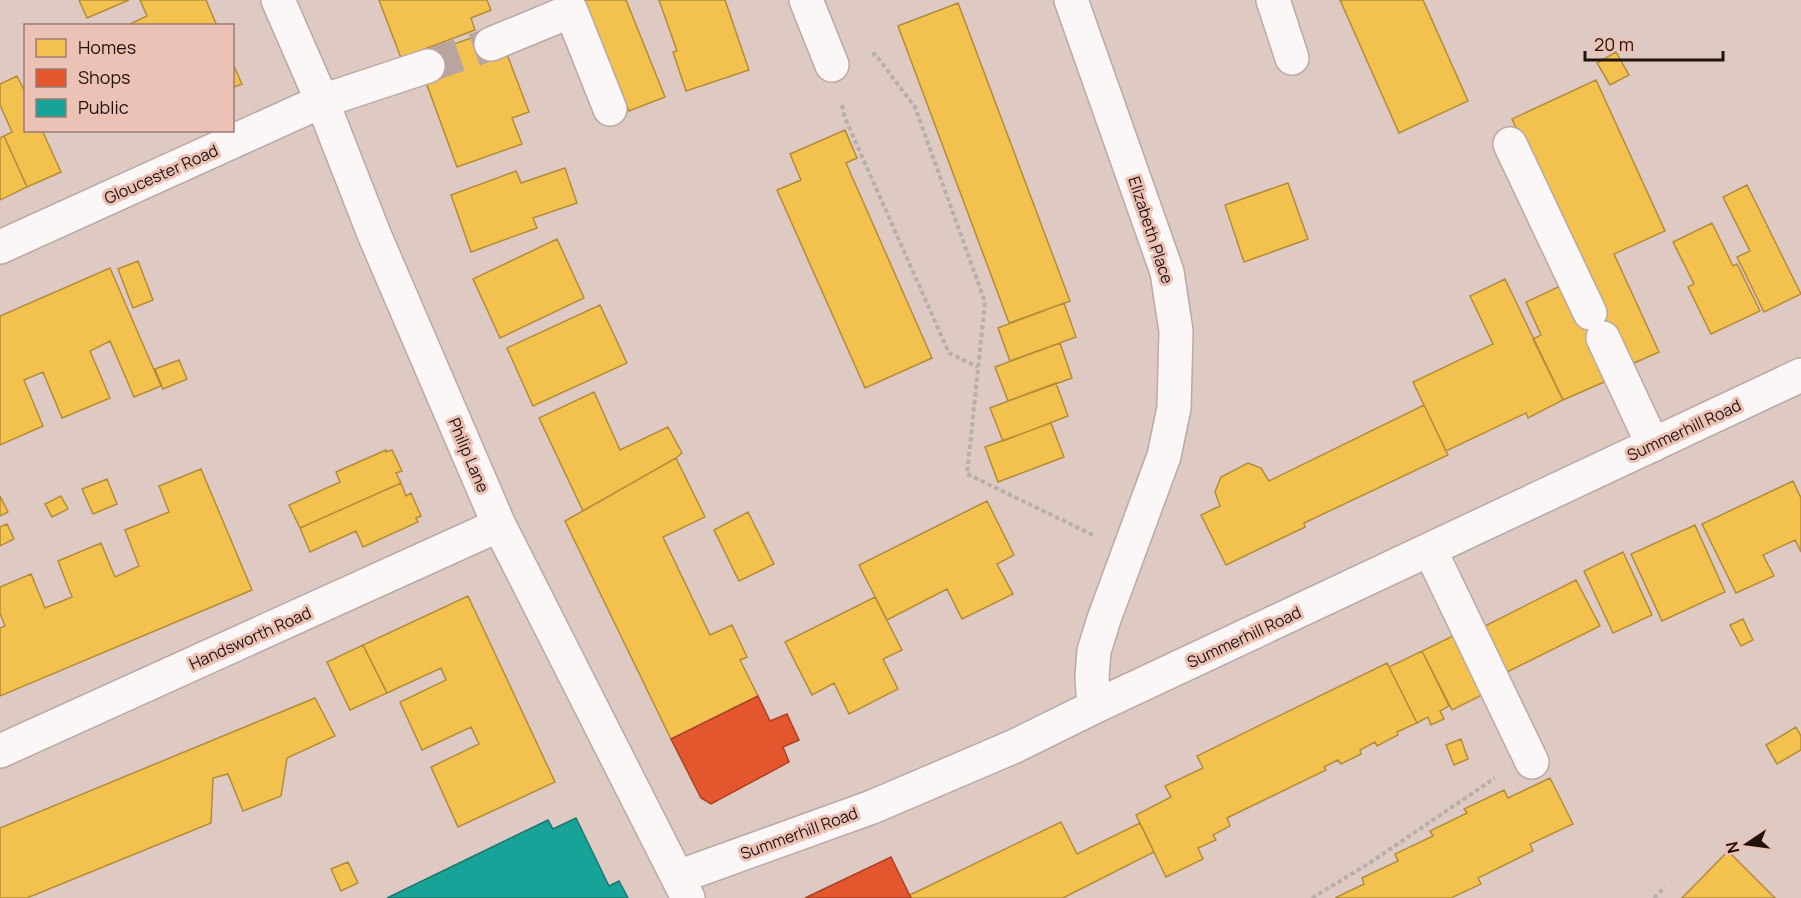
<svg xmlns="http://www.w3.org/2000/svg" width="1801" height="898" viewBox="0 0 1801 898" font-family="Manrope,sans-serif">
  <rect width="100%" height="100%" fill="#dfc9c3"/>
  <path fill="#f2c14e" stroke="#b38c3a" stroke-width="1.5" d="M79,0H129L87,18Z
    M140,0H206L217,26H126L147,16Z
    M379,0H487L491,10L471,18L475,30L401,58Z
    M584,0H626L665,97L629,111Z
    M659,0H725L749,70L686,91L673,52L677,51Z
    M1340,0H1423L1468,101L1399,133Z
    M958,3L1070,301L1009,323L898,26Z
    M487,32L505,49L529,112L512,118L522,144L457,167L424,77V55Z
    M1616,52L1629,75L1610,85L1597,63Z
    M232,62L242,84L232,88Z
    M17,76L26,94V130H42L61,172L27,187L4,136L12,132L0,105V84Z
    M1596,80L1665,231L1614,254L1659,352L1625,367L1611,379L1563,400L1533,339L1541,335L1526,302L1560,286L1598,309L1512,119Z
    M845,130L857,158L846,163L932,358L865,388L777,190L801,180L790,154Z
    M4,136L27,187L0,200V138Z
    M565,168L577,203L533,218L537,228L471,252L451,195L516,171L521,183Z
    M1288,183L1308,239L1244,262L1225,205Z
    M1747,185L1801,294L1764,312L1737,257L1750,251L1723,197Z
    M1712,223L1733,266L1737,264L1760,311L1711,334L1688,287L1694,284L1673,242Z
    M557,239L584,298L500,338L473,279Z
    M138,261L153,300L133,308L118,269Z
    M110,268L161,386L134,397L110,341L90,351L110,398L62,418L43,372L24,380L43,426L0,445V316Z
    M1505,279L1563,400L1528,418L1526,413L1446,451L1413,382L1493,344L1470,296Z
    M1064,303L1076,337L1010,361L998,328Z
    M600,305L627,363L533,406L507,348Z
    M1060,343L1072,378L1008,401L995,367Z
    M179,360L187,379L163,389L155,369Z
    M1056,383L1068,416L1003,441L990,408Z
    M594,392L620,450L668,427L682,453L676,458L583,511L539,418Z
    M1424,405L1448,455L1304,523L1305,527L1226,565L1201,515L1220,506L1215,492L1221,477L1248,463L1261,468L1269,481Z
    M1051,423L1064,457L998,482L985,447Z
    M386,450V452L392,450L402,471L396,473L401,483L300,528L289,505L340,482L336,472Z
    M676,458L705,517L663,537L710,635L732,625L747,657L740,660L758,696L671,739L565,521Z
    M201,469L252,590L0,696V628L5,626L0,613V587L31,574L45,608L72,597L58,561L101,543L115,577L139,566L125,530L169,512L159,486Z
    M107,479L117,504L93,514L82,489Z
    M1793,481L1801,498V552L1795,540L1763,555L1774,576L1736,593L1702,524Z
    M401,483L406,496L411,493L421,516L416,518L418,522L363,547L356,531L310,552L300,528Z
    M0,496L8,512L0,516Z
    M61,496L68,509L52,517L45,504Z
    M987,501L1014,555L997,564L1013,594L962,619L947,589L887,620L859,565Z
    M748,512L774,564L739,581L714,530Z
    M7,524L14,539L0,546V527Z
    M1695,525L1725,592L1662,621L1631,554Z
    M1623,552L1652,615L1613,633L1584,571Z
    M1576,580L1600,626L1503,674L1481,628Z
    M468,596L555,782L458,827L431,767L479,744L471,727L422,750L400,702L446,680L441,668L387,693L363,645Z
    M875,597L902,650L883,659L898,689L849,714L834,683L812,695L785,642Z
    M1743,619L1753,640L1741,646L1730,625Z
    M1461,632L1490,691L1452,710L1422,651Z
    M363,645L387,693L350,710L327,662Z
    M1422,651L1449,706L1440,711L1444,719L1431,725L1428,717L1417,723L1389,667Z
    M1387,663L1417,723L1397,732L1398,735L1377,746L1375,742L1360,750L1361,754L1341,764L1338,760L1324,767L1326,770L1227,818L1230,826L1213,835L1216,840L1198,848L1203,859L1166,877L1136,815L1171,797L1165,786L1203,768L1197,756Z
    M315,698L335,736L287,758L281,796L243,811L228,774L213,778L211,823L27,898H0V828Z
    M1796,727L1801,736V750L1777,764L1766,745Z
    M1461,739L1468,759L1454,765L1446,745Z
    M1550,778L1573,824L1530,844L1533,851L1478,878L1481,884L1451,898H1335L1364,884L1362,878L1398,861L1395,854L1433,836L1430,831L1467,813L1464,809L1504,790L1508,798Z
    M1061,822L1077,854L1140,823L1154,852L1063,898H911L910,895Z
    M1728,851L1775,898H1682Z
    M348,862L358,883L341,891L331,869Z"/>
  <path fill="#e4572e" stroke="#a94224" stroke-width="1.5" d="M758,696L770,721L787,714L799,740L783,747L789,762L711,804L701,798L671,739Z
    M891,857L911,898H805Z"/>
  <path fill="#17a398" stroke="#1a786e" stroke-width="1.5" d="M576,818L609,886L619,881L628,898H387L548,820L553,829Z"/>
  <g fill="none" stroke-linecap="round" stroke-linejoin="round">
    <path stroke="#b9a49f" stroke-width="33" stroke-dasharray="33 16" stroke-linecap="butt" d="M428,66L491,44"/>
    <g stroke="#baa9a4" stroke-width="36">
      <path id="minor" d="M806,0L832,65
        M1071,0L1167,272L1176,331L1174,408L1164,456L1104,619L1094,651L1092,677L1094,707
        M1273,0L1292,58
        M491,44L571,11L610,109
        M1510,144L1590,313
        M0,247L322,101L428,66
        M1603,338L1653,445
        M1430,550L1532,762
        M0,751L499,525
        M678,877L872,807L1015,746L1094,707L1801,375"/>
    </g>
    <g stroke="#baa9a4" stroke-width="36">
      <path id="major" d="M278,0L322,101L374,234L499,525L688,898"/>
    </g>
    <path stroke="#b6b0ad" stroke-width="4" stroke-dasharray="4.5 3" stroke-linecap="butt" d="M872,55L875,54L915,107L985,302L967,474L1093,535
      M842,105L845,118L949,353L978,367
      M1312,898L1368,864L1495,778
      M1654,898L1665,887"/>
    <use href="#minor" stroke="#faf7f6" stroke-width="33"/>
    <use href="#major" stroke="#faf7f6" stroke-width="33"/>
  </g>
  <g text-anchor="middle" stroke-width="6" stroke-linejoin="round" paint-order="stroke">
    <g font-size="16" fill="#20120d" stroke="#ecc2b6">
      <text transform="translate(161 174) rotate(-24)" y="6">Gloucester Road</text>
      <text transform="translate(1151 230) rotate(72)" y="6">Elizabeth Place</text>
      <text transform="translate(1684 430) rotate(-25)" y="6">Summerhill Road</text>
      <text transform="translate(469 455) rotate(67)" y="6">Philip Lane</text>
      <text transform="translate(1244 637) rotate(-25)" y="6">Summerhill Road</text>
      <text transform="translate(250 638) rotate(-24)" y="6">Handsworth Road</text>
      <text transform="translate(799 833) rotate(-20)" y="6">Summerhill Road</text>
    </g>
  </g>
  <rect x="24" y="24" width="210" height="108" fill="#ecc2b6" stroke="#9a7c72" stroke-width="1.5"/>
  <rect x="36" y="39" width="30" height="18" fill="#f2c14e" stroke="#9a7c72" stroke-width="1.5"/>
  <text x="78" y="54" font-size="18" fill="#20120d">Homes</text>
  <rect x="36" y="69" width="30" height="18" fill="#e4572e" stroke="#9a7c72" stroke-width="1.5"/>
  <text x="78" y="84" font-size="18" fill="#20120d">Shops</text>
  <rect x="36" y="99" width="30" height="18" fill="#17a398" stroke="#9a7c72" stroke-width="1.5"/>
  <text x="78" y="114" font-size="18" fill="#20120d">Public</text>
  <g transform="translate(1747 844) rotate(257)" stroke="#ecc2b6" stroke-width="4.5" paint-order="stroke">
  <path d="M0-4.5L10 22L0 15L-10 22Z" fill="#20120d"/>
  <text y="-9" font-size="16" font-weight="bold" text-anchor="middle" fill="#20120d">N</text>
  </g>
  <path d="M1585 51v9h138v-9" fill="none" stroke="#20120d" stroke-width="3"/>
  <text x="1594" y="51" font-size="18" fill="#20120d" stroke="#ecc2b6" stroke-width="4.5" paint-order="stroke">20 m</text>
</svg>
